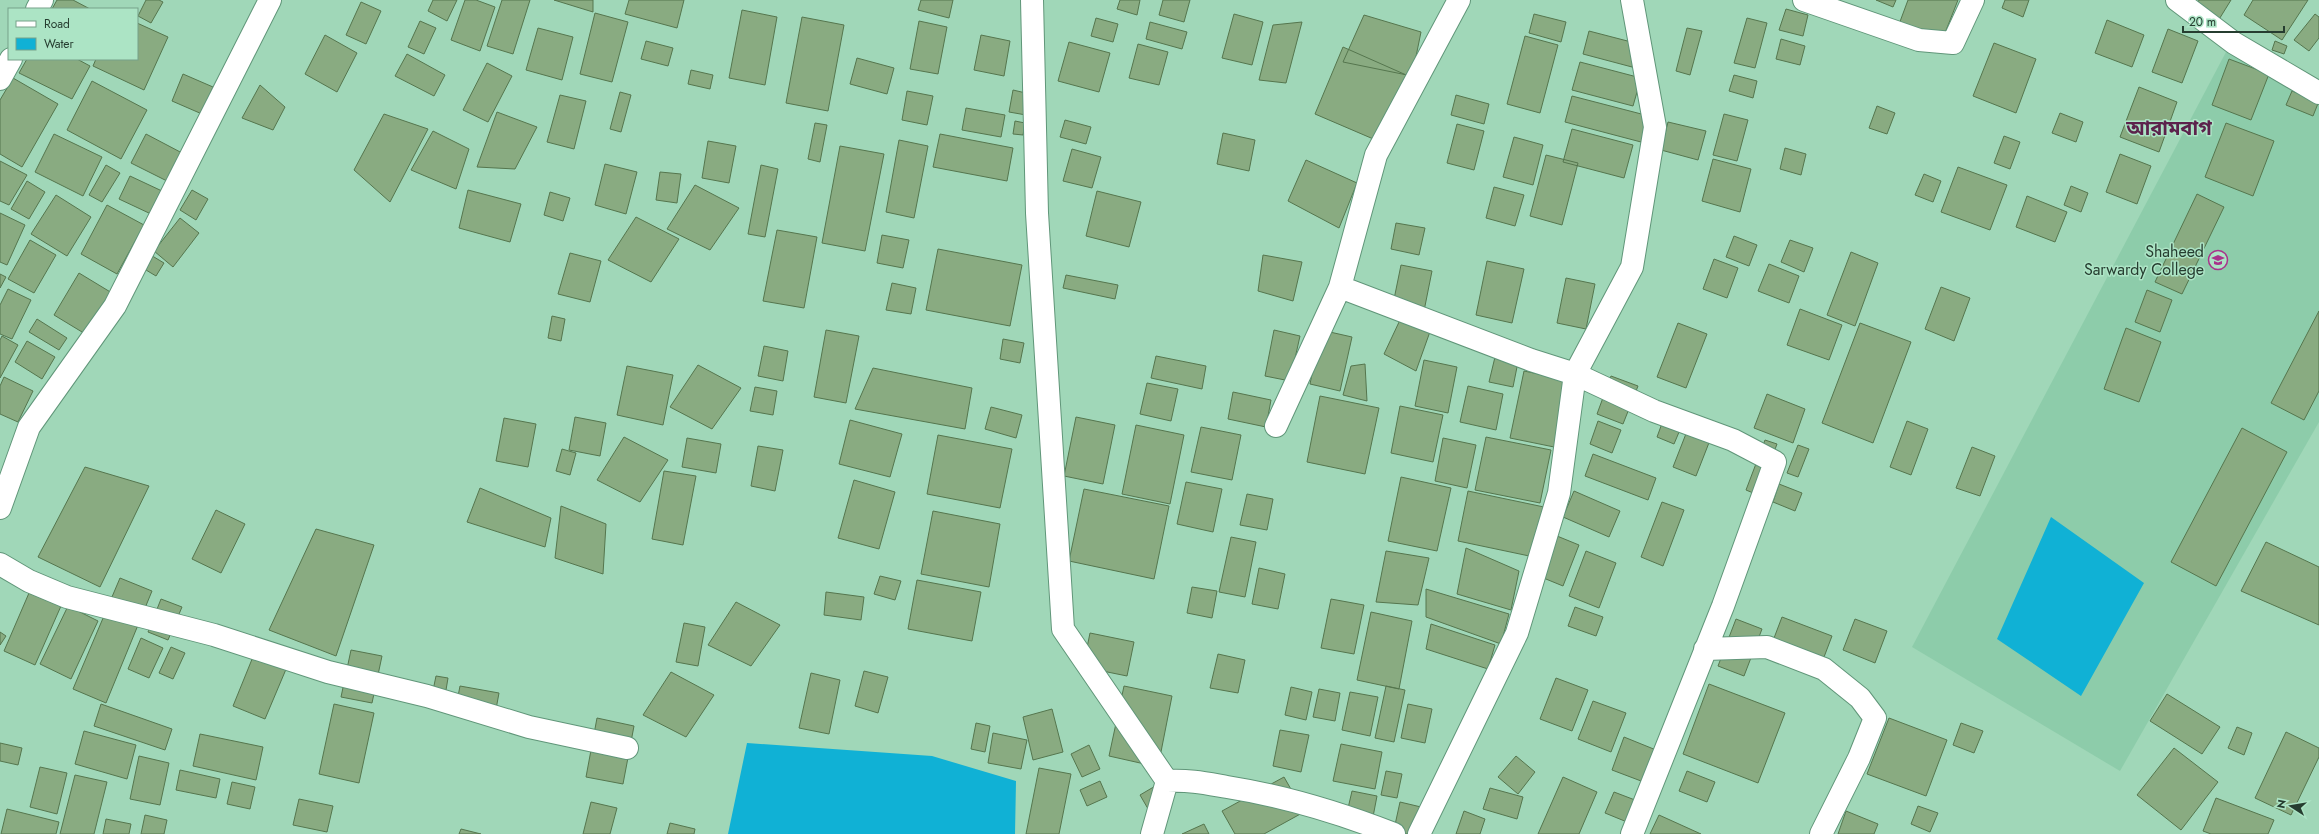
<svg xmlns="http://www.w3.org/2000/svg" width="2319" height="834" viewBox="0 0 2319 834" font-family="Jost,'Noto Sans Bengali',sans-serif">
  <rect width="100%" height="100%" fill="#a0d7b8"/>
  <path fill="#8dccaa" d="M2226,52L2319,99V422L2120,771L1912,647Z"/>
  <path fill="#10b1d5" d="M2051,517L2144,583L2081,696L1997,639Z
    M747,743L932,756L1016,781L1015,834H728Z"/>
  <path fill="#89ab81" stroke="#55764e" d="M57,0H73L90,9H52Z
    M146,0H159L163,2L151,23L138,16Z
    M433,0H457L447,21L428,11Z
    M465,0H476L495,7L480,51L451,40Z
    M502,0H530L513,54L487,46Z
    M554,0H593V12Z
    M629,0H684L677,28L625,14Z
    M921,0H953L949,18L918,10Z
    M1120,0H1140L1137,15L1117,9Z
    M1163,0H1190L1184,22L1159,15Z
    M1876,0H1896L1893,7Z
    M1908,0H1958L1943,38L1898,27Z
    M2005,0H2029L2023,17L2002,8Z
    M2199,0H2231L2218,21L2196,6Z
    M2253,0H2308L2282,40L2244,15Z
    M361,2L381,11L366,44L346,35Z
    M1786,9L1808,15L1803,36L1779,30Z
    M742,10L777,17L765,85L729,78Z
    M595,13L628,22L612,82L580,74Z
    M1234,14L1263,22L1252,65L1222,58Z
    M1534,14L1566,22L1561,42L1529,33Z
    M2315,14L2319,17V38L2309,51L2294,40Z
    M1364,15L1421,32L1412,76L1343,62Z
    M802,17L844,25L828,111L786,103Z
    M1096,18L1118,24L1113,42L1091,36Z
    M1747,18L1767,23L1755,68L1734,63Z
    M2107,20L2144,35L2132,67L2095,53Z
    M420,21L436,28L424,54L408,47Z
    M919,21L947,27L938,74L910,69Z
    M1150,22L1187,32L1182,49L1146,39Z
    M1302,22L1286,83L1259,80L1273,25Z
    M137,23L168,37L144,90L93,66L96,59H137Z
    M538,28L573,37L562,80L526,70Z
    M1687,28L1702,31L1690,75L1676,71Z
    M2168,29L2198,41L2182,83L2152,72Z
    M1589,31L1639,44L1632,67L1583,54Z
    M325,35L357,53L337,92L305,74Z
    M981,35L1010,41L1004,76L974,70Z
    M1525,36L1558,45L1540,113L1507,104Z
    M1781,39L1805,46L1800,65L1776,59Z
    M646,41L673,48L668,66L641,59Z
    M2275,41L2287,46L2284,54L2272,50Z
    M1069,42L1110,53L1099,92L1058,81Z
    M1994,43L2036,59L2016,113L1973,96Z
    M1138,44L1168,52L1159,85L1129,78Z
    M1343,47L1413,78L1385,144L1315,114Z
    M407,54L445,75L434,96L395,76Z
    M857,58L894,68L887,94L850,84Z
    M27,59H77L90,66L72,99L19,73Z
    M2229,59L2269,74L2251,120L2212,105Z
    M1580,62L1641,78L1633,106L1572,90Z
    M487,63L512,76L488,122L463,110Z
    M691,70L713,75L710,89L688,84Z
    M183,74L213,87L202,114L172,101Z
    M1734,75L1757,81L1753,98L1729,91Z
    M13,78L58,104L22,167L0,154V100Z
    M92,81L147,110L121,159L67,130Z
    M260,85L285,107L273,130L242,118Z
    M2139,87L2177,102L2159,152L2120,137Z
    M1013,90L1030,94L1026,115L1009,112Z
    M907,91L933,96L927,125L902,120Z
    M2292,91L2319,101L2313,116L2286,105Z
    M620,92L631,95L621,132L610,129Z
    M560,95L586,101L574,149L547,142Z
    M1456,95L1489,104L1484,124L1451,115Z
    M1572,96L1649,116L1641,142L1565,122Z
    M1877,106L1895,113L1887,134L1869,128Z
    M966,108L1005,115L1001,137L962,130Z
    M497,112L537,127L515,169L477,167Z
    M2060,113L2083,122L2076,142L2052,133Z
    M384,114L428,129L390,202L354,170Z
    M1724,114L1748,120L1737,161L1713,155Z
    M1065,120L1091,127L1086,144L1060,137Z
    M1015,121L1025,123L1023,135L1013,134Z
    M1668,122L1706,131L1698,160L1661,150Z
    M815,123L827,125L820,162L808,159Z
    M2226,123L2274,141L2253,196L2205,177Z
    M1457,124L1484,131L1474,170L1447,163Z
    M1572,129L1633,145L1624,178L1563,162Z
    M433,131L469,149L456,189L411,170Z
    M1223,133L1255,140L1249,171L1217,164Z
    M54,134L102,157L83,196L35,172Z
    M146,134L184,154L169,182L131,163Z
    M940,134L1013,148L1007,181L933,167Z
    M2004,136L2020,142L2010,169L1994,163Z
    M1514,137L1543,145L1533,185L1503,177Z
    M899,140L928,146L914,218L886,212Z
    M708,141L736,146L729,183L702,178Z
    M840,146L884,154L865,251L822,243Z
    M1785,148L1806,154L1801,175L1780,169Z
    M1072,149L1101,157L1092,188L1063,181Z
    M2120,154L2151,166L2137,204L2106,192Z
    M1546,155L1578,163L1562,225L1530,216Z
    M1713,159L1751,169L1740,212L1702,201Z
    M1306,160L1357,183L1339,228L1288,201Z
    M0,161L27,175L9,205L0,201Z
    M605,164L637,172L626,214L595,205Z
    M106,165L120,173L102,202L89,195Z
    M761,165L778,169L765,237L748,234Z
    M1958,167L2007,185L1990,230L1941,212Z
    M660,172L681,174L677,203L656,200Z
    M1924,174L1941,181L1933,202L1915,195Z
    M130,176L162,191L151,214L119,199Z
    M27,181L45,192L29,219L11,209Z
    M695,185L739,208L710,250L667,229Z
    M2071,186L2088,193L2081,212L2064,205Z
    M1494,187L1524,195L1515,226L1486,218Z
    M192,190L208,199L196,220L180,210Z
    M468,190L521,204L510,242L459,228Z
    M1097,191L1141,202L1129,247L1086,236Z
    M550,192L570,198L563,221L544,215Z
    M2197,194L2224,207L2182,294L2155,282Z
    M56,195L91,217L67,256L31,234Z
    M2027,196L2067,212L2055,242L2016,227Z
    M107,205L144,225L117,274L81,254Z
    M0,213L25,225L7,265L0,262Z
    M636,217L679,239L651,282L608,260Z
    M180,218L199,233L173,267L154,251Z
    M1396,223L1425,228L1419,255L1391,249Z
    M777,230L817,237L804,308L763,301Z
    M882,235L909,240L903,268L877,263Z
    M1734,236L1757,245L1749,266L1726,257Z
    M30,240L56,255L34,293L8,279Z
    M1790,240L1813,248L1804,272L1781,262Z
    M938,249L1022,265L1010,326L926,310Z
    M1851,252L1878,263L1855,326L1827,315Z
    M570,253L601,261L590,302L558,294Z
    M149,254L164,263L156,276L141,267Z
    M1263,255L1302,262L1293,301L1258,291Z
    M1714,259L1738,268L1727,298L1703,289Z
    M1487,261L1524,269L1512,323L1476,315Z
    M1769,264L1799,276L1789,303L1758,291Z
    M1401,265L1432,271L1422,321L1391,314Z
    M79,273L112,293L87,335L54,315Z
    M0,274L6,277L0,288Z
    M1066,275L1118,285L1115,299L1063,288Z
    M1566,278L1595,284L1586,329L1557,323Z
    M892,283L916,288L911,314L886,310Z
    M1941,287L1970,298L1954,341L1925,329Z
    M8,289L31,300L12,339L0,334V305Z
    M2147,290L2172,300L2160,332L2135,322Z
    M1800,309L1842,325L1829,360L1787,345Z
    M2319,311V391L2304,420L2271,403Z
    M552,316L565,319L561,341L548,338Z
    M37,319L67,338L59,350L29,332Z
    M1400,320L1432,326L1416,371L1384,354Z
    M1678,323L1707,334L1686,388L1657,377Z
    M1860,323L1911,342L1873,443L1822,423Z
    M2126,328L2161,342L2139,402L2104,389Z
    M826,330L859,336L846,403L814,397Z
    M1274,330L1300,336L1290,381L1265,376Z
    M1321,330L1352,337L1340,391L1310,384Z
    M2,336L18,345L0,378V340Z
    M1003,339L1024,343L1020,363L1000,359Z
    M27,341L55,357L42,379L15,362Z
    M764,346L788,351L783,381L758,376Z
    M1156,356L1206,366L1202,389L1151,378Z
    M1495,357L1518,362L1513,387L1489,382Z
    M1424,360L1457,367L1448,413L1415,406Z
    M1365,364L1367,401L1343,395L1351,366Z
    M698,365L741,388L712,429L670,407Z
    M627,366L673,375L663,425L617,415Z
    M873,368L972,388L965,429L855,409Z
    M1524,371L1573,381L1559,448L1510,438Z
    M1611,376L1638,386L1623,424L1597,414Z
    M4,377L33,391L18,422L0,414V386Z
    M1147,383L1178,389L1171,421L1140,414Z
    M1468,386L1503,394L1496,430L1460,422Z
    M755,387L777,391L773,415L750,411Z
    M1233,392L1271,400L1266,427L1228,419Z
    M1767,394L1805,409L1793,443L1754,428Z
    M1320,396L1379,408L1365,474L1307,462Z
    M1400,406L1443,415L1433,462L1391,453Z
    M991,407L1022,415L1016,438L985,429Z
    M575,417L606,423L600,456L569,450Z
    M1076,417L1115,425L1103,484L1064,476Z
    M504,418L536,424L528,467L496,461Z
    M1664,418L1682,425L1674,444L1657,437Z
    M850,420L902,434L890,477L839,464Z
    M1598,421L1621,430L1612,453L1590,444Z
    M1907,421L1928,429L1911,475L1890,467Z
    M1136,425L1184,435L1170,504L1122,494Z
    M1689,426L1712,435L1696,476L1673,467Z
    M1201,427L1241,435L1232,480L1191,472Z
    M2242,428L2287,452L2216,586L2171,562Z
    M938,435L1012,449L1000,508L927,494Z
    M624,437L668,460L640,502L597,480Z
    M1486,437L1551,450L1540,503L1475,490Z
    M687,438L721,444L716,473L682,467Z
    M1443,438L1476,445L1467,488L1435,481Z
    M1765,440L1777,444L1758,495L1746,490Z
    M1798,445L1809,449L1798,477L1787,473Z
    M758,446L783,450L775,491L751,486Z
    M1972,447L1995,456L1980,496L1956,488Z
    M562,449L576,453L570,475L556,471Z
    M1593,454L1656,478L1648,500L1585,476Z
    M85,467L149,486L100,587L38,557Z
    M664,471L696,476L683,545L652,539Z
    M1401,477L1451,488L1437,551L1388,541Z
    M854,480L895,492L879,549L838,538Z
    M1186,482L1222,489L1213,532L1177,524Z
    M1779,484L1802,493L1795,511L1773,502Z
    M480,488L551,518L545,547L467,522Z
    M1084,489L1169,506L1154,579L1069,561Z
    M1468,491L1544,507L1534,557L1458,541Z
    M1574,491L1620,511L1609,537L1563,517Z
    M1247,494L1273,499L1267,530L1240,525Z
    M1662,502L1684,510L1663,566L1641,557Z
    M561,506L606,524L603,574L555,558Z
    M216,510L245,524L221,573L192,559Z
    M933,511L1000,524L989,587L921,574Z
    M316,529L374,545L336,656L269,630Z
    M1557,536L1579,545L1563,586L1541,577Z
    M1231,537L1256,542L1245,597L1219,592Z
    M2266,542L2319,567V625L2241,591Z
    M1466,548L1519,571L1511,610L1457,594Z
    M1386,551L1429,558L1418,605L1376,602Z
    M1586,551L1616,563L1599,608L1569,596Z
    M1259,568L1285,574L1278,609L1252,604Z
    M880,576L901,581L895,600L874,594Z
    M120,578L152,591L106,703L73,689Z
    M917,580L981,592L972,641L908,629Z
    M1192,587L1217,591L1212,618L1187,613Z
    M1426,589L1509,614L1501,644L1426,617Z
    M826,592L864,597L861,620L824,615Z
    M29,593L61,606L35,665L4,651Z
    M161,599L182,607L168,640L148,632Z
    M1331,599L1364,605L1354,654L1321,648Z
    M736,602L780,625L751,666L708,645Z
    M68,606L98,621L71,679L40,664Z
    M1575,607L1603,617L1596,636L1568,626Z
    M1371,612L1412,621L1399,689L1357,680Z
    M1782,617L1832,636L1821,665L1771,646Z
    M1736,619L1762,629L1744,676L1718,666Z
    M1855,619L1887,631L1875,663L1843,650Z
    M684,623L705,627L698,666L676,662Z
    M1431,624L1495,645L1488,669L1426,649Z
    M0,632L6,636L0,645Z
    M1090,633L1134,642L1127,676L1083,667Z
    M141,638L163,648L149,678L128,669Z
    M259,642L292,655L265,719L233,706Z
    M171,647L185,653L173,679L159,673Z
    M351,650L382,656L372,703L341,697Z
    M1218,654L1245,660L1238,693L1210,688Z
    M864,671L888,677L878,713L855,706Z
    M671,672L714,695L686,737L643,715Z
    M811,673L840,680L829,734L799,728Z
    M436,676L448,678L444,702L431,700Z
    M1556,678L1588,690L1572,731L1540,719Z
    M1709,684L1785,713L1758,783L1683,754Z
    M460,686L499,693L494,720L455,712Z
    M1124,686L1172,696L1158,767L1109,756Z
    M1386,686L1405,690L1394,742L1375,738Z
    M1291,687L1312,692L1306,720L1285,715Z
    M1319,689L1340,693L1335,721L1313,717Z
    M1350,692L1378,697L1370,736L1342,730Z
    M2167,694L2220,727L2202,754L2150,721Z
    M1593,701L1626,713L1611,752L1578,739Z
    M101,704L172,729L165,750L94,726Z
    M334,704L374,713L359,783L319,774Z
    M1408,704L1432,709L1425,743L1401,738Z
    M1052,709L1063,752L1033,760L1023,717Z
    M597,718L634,726L623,784L586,777Z
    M1889,718L1947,740L1926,796L1867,774Z
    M976,723L990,726L985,752L971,749Z
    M1961,723L1983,731L1974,753L1953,745Z
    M2237,727L2252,733L2244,755L2228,748Z
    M1280,730L1309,735L1301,772L1273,766Z
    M84,731L136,745L127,779L75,764Z
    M2286,732L2319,748V757L2291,815L2255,798Z
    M993,733L1027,740L1021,769L988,763Z
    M200,734L263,747L256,780L193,766Z
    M1624,737L1661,752L1649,784L1612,770Z
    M0,743L22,748L18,765L0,761Z
    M1341,744L1382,752L1375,789L1333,781Z
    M1089,745L1100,769L1082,777L1071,754Z
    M2174,748L2218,782L2181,830L2137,795Z
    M139,756L169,763L160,805L130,799Z
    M1516,756L1535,772L1518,794L1498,777Z
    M40,767L67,773L57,814L30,807Z
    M1039,768L1071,774L1059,834H1026Z
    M180,770L220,779L216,798L176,790Z
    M1386,771L1402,774L1397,798L1381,795Z
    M1687,771L1715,782L1707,802L1679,791Z
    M75,775L107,782L94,834H60Z
    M1284,777L1304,812L1264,834H1235L1222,811Z
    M1563,777L1597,792L1579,834H1538Z
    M1100,781L1107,797L1087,806L1080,790Z
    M232,782L255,787L250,809L227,804Z
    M1157,785L1151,814L1140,795Z
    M1490,788L1523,797L1517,819L1483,809Z
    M1352,791L1377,796L1372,822L1346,817Z
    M1614,792L1635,800L1627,822L1605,813Z
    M2216,798L2274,820L2268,834H2211L2203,831Z
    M299,799L333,806L327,832L293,825Z
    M591,802L617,808L610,834H583Z
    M1400,802L1421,807L1416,834H1393Z
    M1918,806L1938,813L1930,832L1911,824Z
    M7,809L59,822L56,834H1Z
    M1464,811L1485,819L1480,834H1456Z
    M1846,811L1878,824L1874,834H1838Z
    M145,815L167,820L164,834H141Z
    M1659,815L1701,834H1650Z
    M106,819L131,824L129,834H103Z
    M670,823L695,829L694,834H667Z
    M1204,824L1209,834H1182Z
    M461,829L481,834H459Z"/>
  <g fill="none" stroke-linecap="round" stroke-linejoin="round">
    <g stroke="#609679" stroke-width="24">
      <path id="street" d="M1032,0L1037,213L1063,629L1167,781L1152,834
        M1804,0L1919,40L1953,43L1973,0
        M2177,0L2234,43L2319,93
        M37,9L42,0
        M0,79L11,59
        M1340,287L1531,360L1575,374L1654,411L1733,440L1775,462L1723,606L1632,834
        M1276,426L1340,287L1376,155L1459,0
        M0,508L29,427L115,306L270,0
        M0,564L29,581L67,597L214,635L328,672L427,696L529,727L627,748
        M1705,649L1767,647L1824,669L1860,698L1875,718L1859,758L1821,834
        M1167,781C1191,780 1204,783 1227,787C1284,796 1340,813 1394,834
        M1419,834L1517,633L1559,493L1575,374L1632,267L1655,127L1632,0"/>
    </g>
    <use href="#street" stroke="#fff" stroke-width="22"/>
  </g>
  <defs>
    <g id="university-ring" transform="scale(1)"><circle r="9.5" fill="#ace4c5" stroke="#a9338b" stroke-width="1.5"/><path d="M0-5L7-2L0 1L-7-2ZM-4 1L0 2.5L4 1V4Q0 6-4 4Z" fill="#a9338b"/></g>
  </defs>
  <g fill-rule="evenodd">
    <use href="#university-ring" x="2218" y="260"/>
  </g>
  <g text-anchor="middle" stroke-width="3" stroke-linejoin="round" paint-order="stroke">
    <g font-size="16" fill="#263d30" stroke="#ace4c5" text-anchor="end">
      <text x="2204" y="257">Shaheed<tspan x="2204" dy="18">Sarwardy College</tspan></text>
    </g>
    <g font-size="20" font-weight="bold" fill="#5c234c" stroke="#ace4c5">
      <text x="2169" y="135">আরামবাগ</text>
    </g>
  </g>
  <rect x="8" y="8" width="130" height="52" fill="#ace4c5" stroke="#76a189"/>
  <rect x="16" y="21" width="20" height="6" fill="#ffffff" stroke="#76a189"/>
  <text x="44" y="28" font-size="12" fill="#263d30">Road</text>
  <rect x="16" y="38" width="20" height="12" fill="#10b1d5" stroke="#76a189"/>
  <text x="44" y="48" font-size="12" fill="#263d30">Water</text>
  <g transform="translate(2291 806) rotate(282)" stroke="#ace4c5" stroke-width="3" paint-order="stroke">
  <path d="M0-3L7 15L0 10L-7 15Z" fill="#263d30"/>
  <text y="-6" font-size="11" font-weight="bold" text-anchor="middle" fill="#263d30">N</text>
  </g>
  <path d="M2183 26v6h101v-6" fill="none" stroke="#263d30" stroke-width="2"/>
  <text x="2189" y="26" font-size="12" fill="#263d30" stroke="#ace4c5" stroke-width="3" paint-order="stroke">20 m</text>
</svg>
